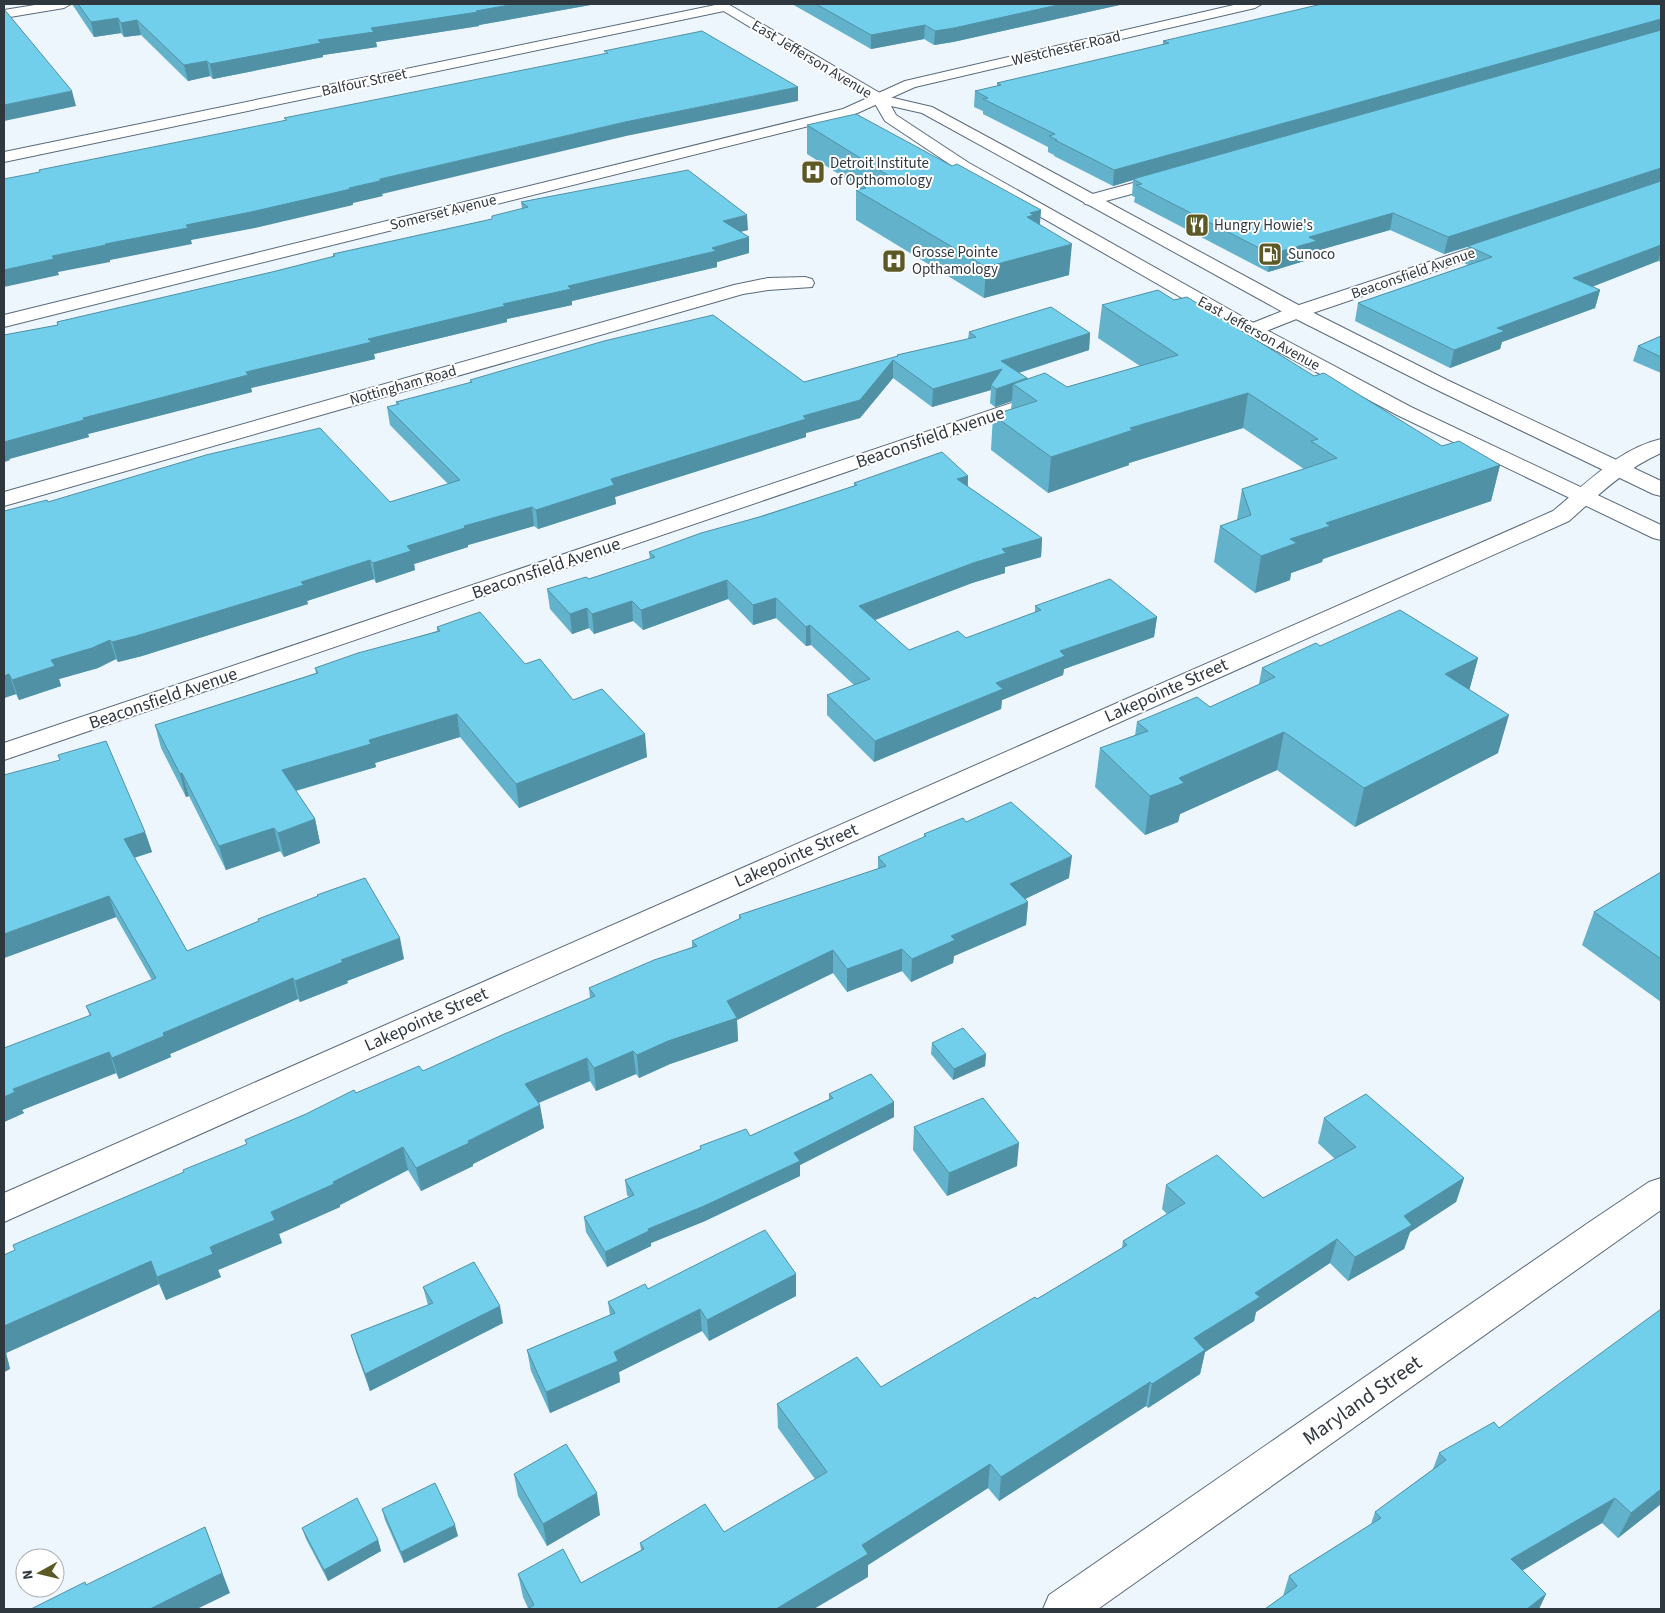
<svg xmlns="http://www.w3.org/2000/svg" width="1665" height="1613" viewBox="0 0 1665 1613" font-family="'Source Sans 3',sans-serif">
  <rect width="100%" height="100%" fill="#edf5fd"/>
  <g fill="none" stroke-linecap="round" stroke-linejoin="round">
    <g stroke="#5a6a7b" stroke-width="2">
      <path id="minor" d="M41,4H71L64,8L4,18V10Z
        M720,4H729L731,7L724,11L4,162V152Z
        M1238,4H1262L1255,8L915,87L853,115L4,327V315L843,109L905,81Z
        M1170,173L1176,174L1178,178L1176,182L1091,205L1085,204L1083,200L1085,196Z
        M1501,238L1507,239L1510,243L1507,247L1304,316L1259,334L1252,336L1245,334L1242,330L1245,326L1290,308Z
        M805,277L812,279L814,283L812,287L768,290L743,294L4,506V492L734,285L768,278Z
        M1047,391L1054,393L1057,397L1054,401L4,760V743Z
        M1661,439V453C1625,469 1598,495 1569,521L4,1222V1193L1553,511C1586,484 1618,449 1661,439Z
        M1661,1178V1210L1098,1609H1043L1049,1595L1588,1223L1649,1182Z"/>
    </g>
    <g stroke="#5a6a7b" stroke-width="2">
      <path id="secondary" d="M712,4H728L885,96L932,107L1304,308L1447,380L1661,481V496L1653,494L1433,388L1290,316L922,113L891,106L896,115L969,163L1259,326L1411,407L1661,525V540L1653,538L1397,415L1245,334L957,169L885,121L874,102Z"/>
    </g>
    <use href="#minor" fill="#fff" fill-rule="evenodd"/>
    <use href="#secondary" fill="#fff" fill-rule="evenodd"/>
  </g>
  <path fill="#62b2cb" d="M72,4H596L479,25V26L376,42L377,47L323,55V57L213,79L210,76L188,81L141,35L124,37L121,33L94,37Z
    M792,4H1124L953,42L934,45L924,39L871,49Z
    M1661,4V262L1658,261L1592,287L1600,290L1595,308L1502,342L1500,349L1450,368L1355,321L1358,303L1468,265L1464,263L1468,247L1444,254L1390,230L1316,251L1314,258L1268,272L1134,202L1135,197L1132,196L1133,180L1113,186L1054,156V155L1048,152V147L983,114V111L974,107L975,91L997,86V83L1163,45V41Z
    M807,125L952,166L1041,210L1040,224L1069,275L984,298L856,220V190L861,188L807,154Z
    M521,202L748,230L740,232L749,253L717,262V267L572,301V305L507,319V322L374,354L375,359L251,388L252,392L88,434L89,437L9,459L10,460L4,462V335L57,325V322L272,272L333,257V254L492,219L522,209Z
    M1174,300L1314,376L1442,446L1500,465L1491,501L1323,559L1322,562L1291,573L1290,580L1255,593L1214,562L1220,526L1237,520L1242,489L1304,469L1243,428L1129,463V465L1048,493L991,450L993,415L1011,409L1012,401L995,407L990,403L991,390L932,407L893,378L860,418L806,433V437L615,497L616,504L538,529L534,526L468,545V547L414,564L415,570L376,583L374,579L307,601L308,604L142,656L118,662L116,659L98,668L59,679L61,686L19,700L16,694L4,698V511L48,502H390L448,484L390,425L387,407L397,405L396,402L470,383V380L804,382L897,357V355L968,339L969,332L1090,333L1089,350L1019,373L1027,378L1067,387L1140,366L1098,338L1102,305Z
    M1661,336V373L1633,361L1638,346Z
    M968,476V487L1042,538L1041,557L1005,567V573L972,583L875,620L909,650L966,638L1035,613V606L1157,617L1154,637L1064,669L1063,675L1002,700L1001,709L874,762L827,715V695L854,685L811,645L806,646L776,618L753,625L728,599L643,630L633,621L594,634L589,628L572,634L550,609L547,589L589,579L650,559L649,552L854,486V483Z
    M437,627L525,664L647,757L519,808L460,737L375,763L376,767L296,791L315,819L320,843L284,857L280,851L226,870L189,796L186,797L161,748L155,725L316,673L315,668L437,631Z
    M1320,646L1478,658L1469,690L1498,753L1355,827L1277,770L1180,814L1178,822L1145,835L1095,787L1100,748L1135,735L1137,722L1210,707L1259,684L1262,668Z
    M4,782L145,832L152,852L134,858L187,951L259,921L258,919L404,959L347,981L348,983L300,1002L298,999L170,1054L171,1057L119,1079L116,1073L22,1110L24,1113L4,1122L90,1016L86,1006L152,980L116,917L4,958Z
    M966,822L1069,878L1025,899L1028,902L1026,925L954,956L953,963L911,982L902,971L847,992L833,973L737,1020L738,1041L670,1064L639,1078L636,1074L596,1091L590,1081L539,1103L544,1128L473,1164V1166L421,1191L408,1170L340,1205V1207L279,1234L282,1243L218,1270L221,1277L166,1300L159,1284L6,1353L10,1369L4,1372L15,1250L184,1172L247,1145L245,1140L356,1093L423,1071L590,998L589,988L692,947V941L739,919V915L878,869V857L924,838V834Z
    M1661,872V1002L1582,945L1594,912Z
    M932,1043L986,1054L985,1066L953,1080L931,1054Z
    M829,1094L894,1102V1117L800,1165V1176L705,1221L651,1243V1246L607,1267L586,1232L584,1217L629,1197L627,1195L625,1180L700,1150V1146L750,1136L829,1099Z
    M1324,1118L1464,1178L1456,1202L1410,1232L1404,1249L1348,1281L1330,1263L1256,1312L1254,1321L1205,1352L1200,1374L1148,1408L1146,1406L999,1501L988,1488L868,1565V1577L528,1608L523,1597L518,1574L581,1583L641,1550L640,1543L724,1532L815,1479L778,1428L777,1404L881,1387L1037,1299L1122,1248L1123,1241L1167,1214L1162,1209L1166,1185L1263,1198L1335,1159L1318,1143Z
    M914,1127L1017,1166L947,1196L913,1150Z
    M796,1274V1296L709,1341L702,1331L619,1372L620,1382L550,1413L531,1371L527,1350L610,1315L608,1302L648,1289Z
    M423,1287L503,1323L370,1391L356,1352L351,1335L428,1305Z
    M1499,1428L1661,1504L1618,1538L1602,1523L1522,1570L1546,1594L1539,1609H1265L1283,1596L1289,1576L1371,1524L1375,1512L1433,1469L1439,1453Z
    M514,1474L600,1515L547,1546L518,1496Z
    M382,1509L458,1536L404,1563L385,1520Z
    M302,1528L378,1540L381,1551L328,1581L306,1539Z"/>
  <path fill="#5091a5" d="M515,4H596L479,25V26L376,42L377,47L323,55V57L213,79L210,64L371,28Z
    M1062,4H1124L953,42L934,45L935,31Z
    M118,18L121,33L94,37L91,22Z
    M1661,19V33L1133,179V180L1113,186L1114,170Z
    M137,20L141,35L124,37L121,23Z
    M925,25L924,39L871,49V35Z
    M207,61L210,76L188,81L184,65Z
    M798,87V101L626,136L382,194L383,196L353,203V205L255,228L191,240L192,244L110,260V262L58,272L59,275L4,287V270L52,256L186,225L349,188L380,179L625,122Z
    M72,91L76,106L4,121V105Z
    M1661,168V183L1444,254L1448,237Z
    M1041,210L1038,240L1027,217L1030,213Z
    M1393,213L1390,230L1316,251L1314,258L1268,272L1271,254L1309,237Z
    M747,215L748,230L723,236V221Z
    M749,237V253L717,262V267L572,301V305L507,319V322L374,354L375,359L251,388L252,392L88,434L89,437L9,459L10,460L4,462V442L83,418L368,339L503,304Z
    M1072,244L1069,275L984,298L986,267Z
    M1661,245V252L1658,261L1568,296L1573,278Z
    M1600,290L1595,308L1502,342L1500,349L1450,368L1454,350L1497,328Z
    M1090,333L1089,350L1002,378L991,385V390L932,407L933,389L1001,361Z
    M893,360V378L860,418L806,433V437L615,497L616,504L538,529L536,510L611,479L803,416Z
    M1027,378L1013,384L1012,401L995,407L996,389Z
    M1248,393L1243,428L1129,463V465L1048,493L1051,457L1130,428Z
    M1500,465L1491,501L1323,559L1322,562L1291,573L1290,580L1255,593L1261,556L1290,539L1326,523Z
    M968,476L967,494L957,479Z
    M532,507L534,526L468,545V547L414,564L415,570L376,583L373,563L407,546L464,526Z
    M1042,538L1041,557L1005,567V573L972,583L859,626V606L1002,549Z
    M370,560L374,579L307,601L308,604L142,656L118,662L112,642Z
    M727,580L728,599L643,630L641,610Z
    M776,598V618L753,625V605Z
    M632,601L633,621L594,634L592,614Z
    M587,608L589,628L572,634L570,614Z
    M1157,617L1154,637L1064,669L1063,675L1002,700L1001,709L874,762L875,741L1060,651Z
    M810,625L811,645L806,646V627Z
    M110,640L116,659L98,668L59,679L61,686L19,700L12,680L51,660Z
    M1478,658L1468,695L1445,674Z
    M9,674L16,694L4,698V676Z
    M457,714L460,737L375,763L376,767L287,793L282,770L369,740Z
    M1509,715L1498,753L1355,827L1364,788Z
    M1284,732L1277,770L1180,814L1178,822L1145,835L1150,796L1179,778Z
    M645,734L647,757L519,808L516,784Z
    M182,773L189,796L186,797L180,774Z
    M315,819L320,843L284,857L278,833Z
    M274,828L280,851L226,870L219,846Z
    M145,832L152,852L130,859L124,839Z
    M1072,856L1069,878L1008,907L1010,884Z
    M109,896L116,917L4,958V934Z
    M1028,902L1026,925L954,956L953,963L911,982L912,959L951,936Z
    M400,938L404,959L347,981L348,983L300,1002L295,981L341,960Z
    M902,949V971L847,992V969Z
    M833,950V973L737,1020L738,1041L670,1064L639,1078L637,1055L727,1001Z
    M293,978L298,999L170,1054L171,1057L119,1079L112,1058L163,1033Z
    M633,1051L636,1074L596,1091L594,1068Z
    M109,1052L116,1073L22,1110L24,1113L4,1122V1097L13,1089Z
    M986,1054L985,1066L953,1080L954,1069Z
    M587,1058L590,1081L528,1107L525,1084Z
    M894,1102V1117L800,1165V1176L705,1221L651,1243V1246L607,1267L605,1252L648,1229L794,1153Z
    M540,1105L544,1128L473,1164V1166L421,1191L416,1168Z
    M1019,1143L1017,1166L947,1196L949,1173Z
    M403,1147L408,1170L340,1205V1207L279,1234L282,1243L218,1270L221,1277L166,1300L157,1277L271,1212Z
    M1464,1178L1456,1202L1410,1232L1404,1249L1348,1281L1355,1257L1404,1216Z
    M1337,1239L1330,1263L1256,1312L1254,1321L1205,1352L1200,1374L1148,1408L1152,1384L1194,1338L1255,1293Z
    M151,1261L159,1284L6,1353L10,1369L4,1372V1326Z
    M796,1274V1296L709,1341L707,1320Z
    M500,1306L503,1323L370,1391L365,1374Z
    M700,1309L702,1331L619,1372L620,1382L550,1413L546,1392L614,1352Z
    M1150,1382L1146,1406L999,1501L1001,1477Z
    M990,1464L988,1488L868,1565V1577L814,1609H776L862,1545Z
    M1661,1489V1504L1618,1538L1631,1513Z
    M597,1493L600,1515L547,1546L543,1524Z
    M1615,1498L1602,1523L1500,1584L1511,1559Z
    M455,1525L458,1536L404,1563L401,1552Z
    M205,1527L230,1593L197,1609H150Z
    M378,1540L381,1551L328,1581L324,1570Z
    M1546,1594L1539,1609H1527Z"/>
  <path fill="#72cfec" stroke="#5091a5" d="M78,4H515L476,11L478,12L371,28L374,32L318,40L321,43L210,64L207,61L184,65L137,20L121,23L118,18L91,22Z
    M816,4H1062L954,28L935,31L925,25L871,35Z
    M1322,4H1661V19L1114,170L1055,140H1057L1049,136L1055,134L983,99L988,98L975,91L1001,85L997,83L1169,43L1163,41Z
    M4,9L72,91L4,105Z
    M1661,30V168L1448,237L1393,213L1309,237L1317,241L1271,254L1136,185L1142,184L1133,179Z
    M702,31L798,87L625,122L380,179V181L349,188L351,189L251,212L186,225L188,228L105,244L106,245L52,256L54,259L4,270V179L40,172L39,170L287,120L284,118L608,53L604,51Z
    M856,114L952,166L957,164L1041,210L1030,213L1034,215L1027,217L1072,244L986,267L856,190L866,188L861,185L891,177L807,125Z
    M688,170L747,215L723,221L749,237L712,248L716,251L568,286L571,289L503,304L505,306L368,339L372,342L246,372L248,375L83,418L84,420L4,442V335L58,325L57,322L272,272L335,256L333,254L492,219V216L528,207L521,202Z
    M1661,181V245L1573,278L1600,290L1497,328L1505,331L1454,350L1358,303L1492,257L1468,246Z
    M1158,290L1174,300L1187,297L1314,376L1324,373L1442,446L1459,441L1500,465L1326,523L1330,526L1290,539L1297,543L1261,556L1220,526L1251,515L1242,489L1337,458L1311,441L1318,439L1248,393L1130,428L1133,430L1051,457L993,415L1037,401L1013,384L1045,373L1067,387L1178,355L1102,305Z
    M1051,307L1090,333L1001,361L1027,378L996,389L991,385L1002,369L933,389L893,360L860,400L803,416L806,419L611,479L614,485L536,510L532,507L464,526L465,528L407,546L411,551L373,563L370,560L301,582L304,585L136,636L112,642L110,640L92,648L51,660L55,666L12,680L9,674L4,676V511L47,500L48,502L206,455L320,428L390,502L460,480L387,407L399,404L396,402L472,382L470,380L604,341L713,315L804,382L898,356L897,355L976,337L969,332Z
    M1661,336V357L1638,346Z
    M942,452L968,476L957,479L1042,538L1002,549L1006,553L973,563L859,606L909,650L958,631L966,638L1041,610L1035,606L1110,579L1157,617L1060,651L1065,656L996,683L1003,689L875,741L827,695L870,679L810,625L806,627L776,598L753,605L727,580L641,610L632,601L592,614L587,608L570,614L547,589L586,577L589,579L655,557L649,552L701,533L763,516L857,485L854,483Z
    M1400,610L1478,658L1445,674L1509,715L1364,788L1284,732L1179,778L1184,783L1150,796L1100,748L1148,731L1137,722L1197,697L1210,707L1275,677L1262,668L1316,643L1320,646Z
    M480,612L525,664L540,659L573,700L602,689L645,734L516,784L457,714L369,740L371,744L282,770L315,819L278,833L274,828L219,846L182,773L180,774L155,725L318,673L315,668L358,653L440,631L437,627Z
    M106,741L145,832L124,839L187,951L259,921L258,919L318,896L317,895L365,878L400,938L341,960L343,962L295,981L293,978L163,1033L164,1036L112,1058L109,1052L13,1089L15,1092L4,1097V1048L91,1015L86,1006L156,978L109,896L4,934V775L60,760L58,755Z
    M1011,802L1072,856L1010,884L1028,902L951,936L955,940L912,959L902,949L847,969L833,950L727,1001L737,1018L668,1041L637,1055L633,1051L594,1068L587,1058L525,1084L540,1105L468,1141L469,1143L416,1168L403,1147L333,1182L334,1184L271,1212L275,1220L210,1247L213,1254L157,1277L151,1261L4,1326V1255L15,1250L13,1245L184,1172L183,1170L247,1144L245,1140L306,1114L354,1090L356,1093L419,1066L423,1071L502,1035L595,996L589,988L654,960L697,946L692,941L741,918L739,915L886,866L878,857L926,836L924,834L963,818L966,822Z
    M1661,872V959L1594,912Z
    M963,1028L986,1054L954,1069L932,1043Z
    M871,1074L894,1102L794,1153L800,1161L704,1206L648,1229L649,1231L605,1252L584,1217L634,1195L625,1180L701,1149L700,1146L746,1129L750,1136L833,1098L829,1094Z
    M1366,1094L1464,1178L1404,1216L1412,1225L1355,1257L1337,1239L1255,1293L1260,1297L1194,1338L1205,1350L1152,1384L1150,1382L1001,1477L990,1464L862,1545L868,1554L776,1609H527L534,1605L518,1574L563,1549L581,1583L644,1549L640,1543L705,1504L724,1532L827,1472L777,1404L857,1357L881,1387L1035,1297L1037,1299L1127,1245L1123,1241L1185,1203L1166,1185L1217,1155L1263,1198L1356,1147L1324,1118Z
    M983,1098L1019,1143L949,1173L914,1127Z
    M765,1230L796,1274L707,1320L700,1309L614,1352L618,1361L546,1392L527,1350L615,1313L608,1302L645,1284L648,1289Z
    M474,1262L500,1306L365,1374L351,1335L433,1303L423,1287Z
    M1661,1309V1489L1631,1513L1615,1498L1511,1559L1546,1594L1527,1609H1265L1297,1586L1289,1576L1381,1518L1375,1512L1446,1460L1439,1453L1494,1422L1499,1428Z
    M566,1444L597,1493L543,1524L514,1474Z
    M435,1483L455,1525L401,1552L382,1509Z
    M357,1498L378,1540L324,1570L302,1528Z
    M205,1527L222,1573L150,1609H31L85,1582L86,1585Z"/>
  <defs>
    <g id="hospital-square" transform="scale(1.25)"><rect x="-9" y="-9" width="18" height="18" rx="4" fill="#5c5925" stroke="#fff"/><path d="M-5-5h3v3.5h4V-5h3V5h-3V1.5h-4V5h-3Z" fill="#fff"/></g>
    <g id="restaurant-square" transform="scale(1.25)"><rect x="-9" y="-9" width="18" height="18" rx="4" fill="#5c5925" stroke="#fff"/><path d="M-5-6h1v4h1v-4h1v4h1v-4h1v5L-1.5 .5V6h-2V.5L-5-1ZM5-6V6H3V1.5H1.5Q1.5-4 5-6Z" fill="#fff"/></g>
    <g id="fuel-square" transform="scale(1.25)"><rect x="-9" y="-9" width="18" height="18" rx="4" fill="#5c5925" stroke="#fff"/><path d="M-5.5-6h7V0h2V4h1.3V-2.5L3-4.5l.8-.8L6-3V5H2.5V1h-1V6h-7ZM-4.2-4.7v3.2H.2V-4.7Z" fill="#fff"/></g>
  </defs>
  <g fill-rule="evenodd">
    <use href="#hospital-square" x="813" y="172"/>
    <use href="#restaurant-square" x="1197" y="225"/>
    <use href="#fuel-square" x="1270" y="254"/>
    <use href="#hospital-square" x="894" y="261"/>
  </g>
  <g text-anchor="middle" stroke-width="4" stroke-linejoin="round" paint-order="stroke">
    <g font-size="15" fill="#30383f" stroke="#fff">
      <text transform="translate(1066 48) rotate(-13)" y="5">Westchester Road</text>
      <text transform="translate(812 59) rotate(31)" y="5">East Jefferson Avenue</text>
      <text transform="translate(364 82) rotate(-12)" y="5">Balfour Street</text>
      <text transform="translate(443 212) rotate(-14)" y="5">Somerset Avenue</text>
      <text transform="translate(1413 273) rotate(-19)" y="5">Beaconsfield Avenue</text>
      <text transform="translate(1259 333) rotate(29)" y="5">East Jefferson Avenue</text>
      <text transform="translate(403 385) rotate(-16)" y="5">Nottingham Road</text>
    </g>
    <g font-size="15" fill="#30383f" stroke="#fff" text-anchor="start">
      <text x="830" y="168">Detroit Institute<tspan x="830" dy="17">of Opthomology</tspan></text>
      <text x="1214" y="230">Hungry Howie's</text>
      <text x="912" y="257">Grosse Pointe<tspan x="912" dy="17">Opthamology</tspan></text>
      <text x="1288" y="259">Sunoco</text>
    </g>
    <g font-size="18" fill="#30383f" stroke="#fff">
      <text transform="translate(930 437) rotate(-19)" y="6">Beaconsfield Avenue</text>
      <text transform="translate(546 568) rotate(-19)" y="6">Beaconsfield Avenue</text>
      <text transform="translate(1166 690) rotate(-24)" y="6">Lakepointe Street</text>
      <text transform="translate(163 698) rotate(-19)" y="6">Beaconsfield Avenue</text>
      <text transform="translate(796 855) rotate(-24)" y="6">Lakepointe Street</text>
      <text transform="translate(426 1019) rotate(-24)" y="6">Lakepointe Street</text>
    </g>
    <g font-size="21" fill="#30383f" stroke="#fff">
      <text transform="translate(1362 1400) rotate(-35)" y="7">Maryland Street</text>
    </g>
  </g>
  <rect width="1665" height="1613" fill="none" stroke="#30383f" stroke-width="10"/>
  <g transform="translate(40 1573) rotate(262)"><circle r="24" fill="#ffffff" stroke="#acafb2"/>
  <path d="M0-4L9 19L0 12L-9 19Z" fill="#5c5925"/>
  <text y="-8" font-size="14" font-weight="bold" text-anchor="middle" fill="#30383f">N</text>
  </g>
</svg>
